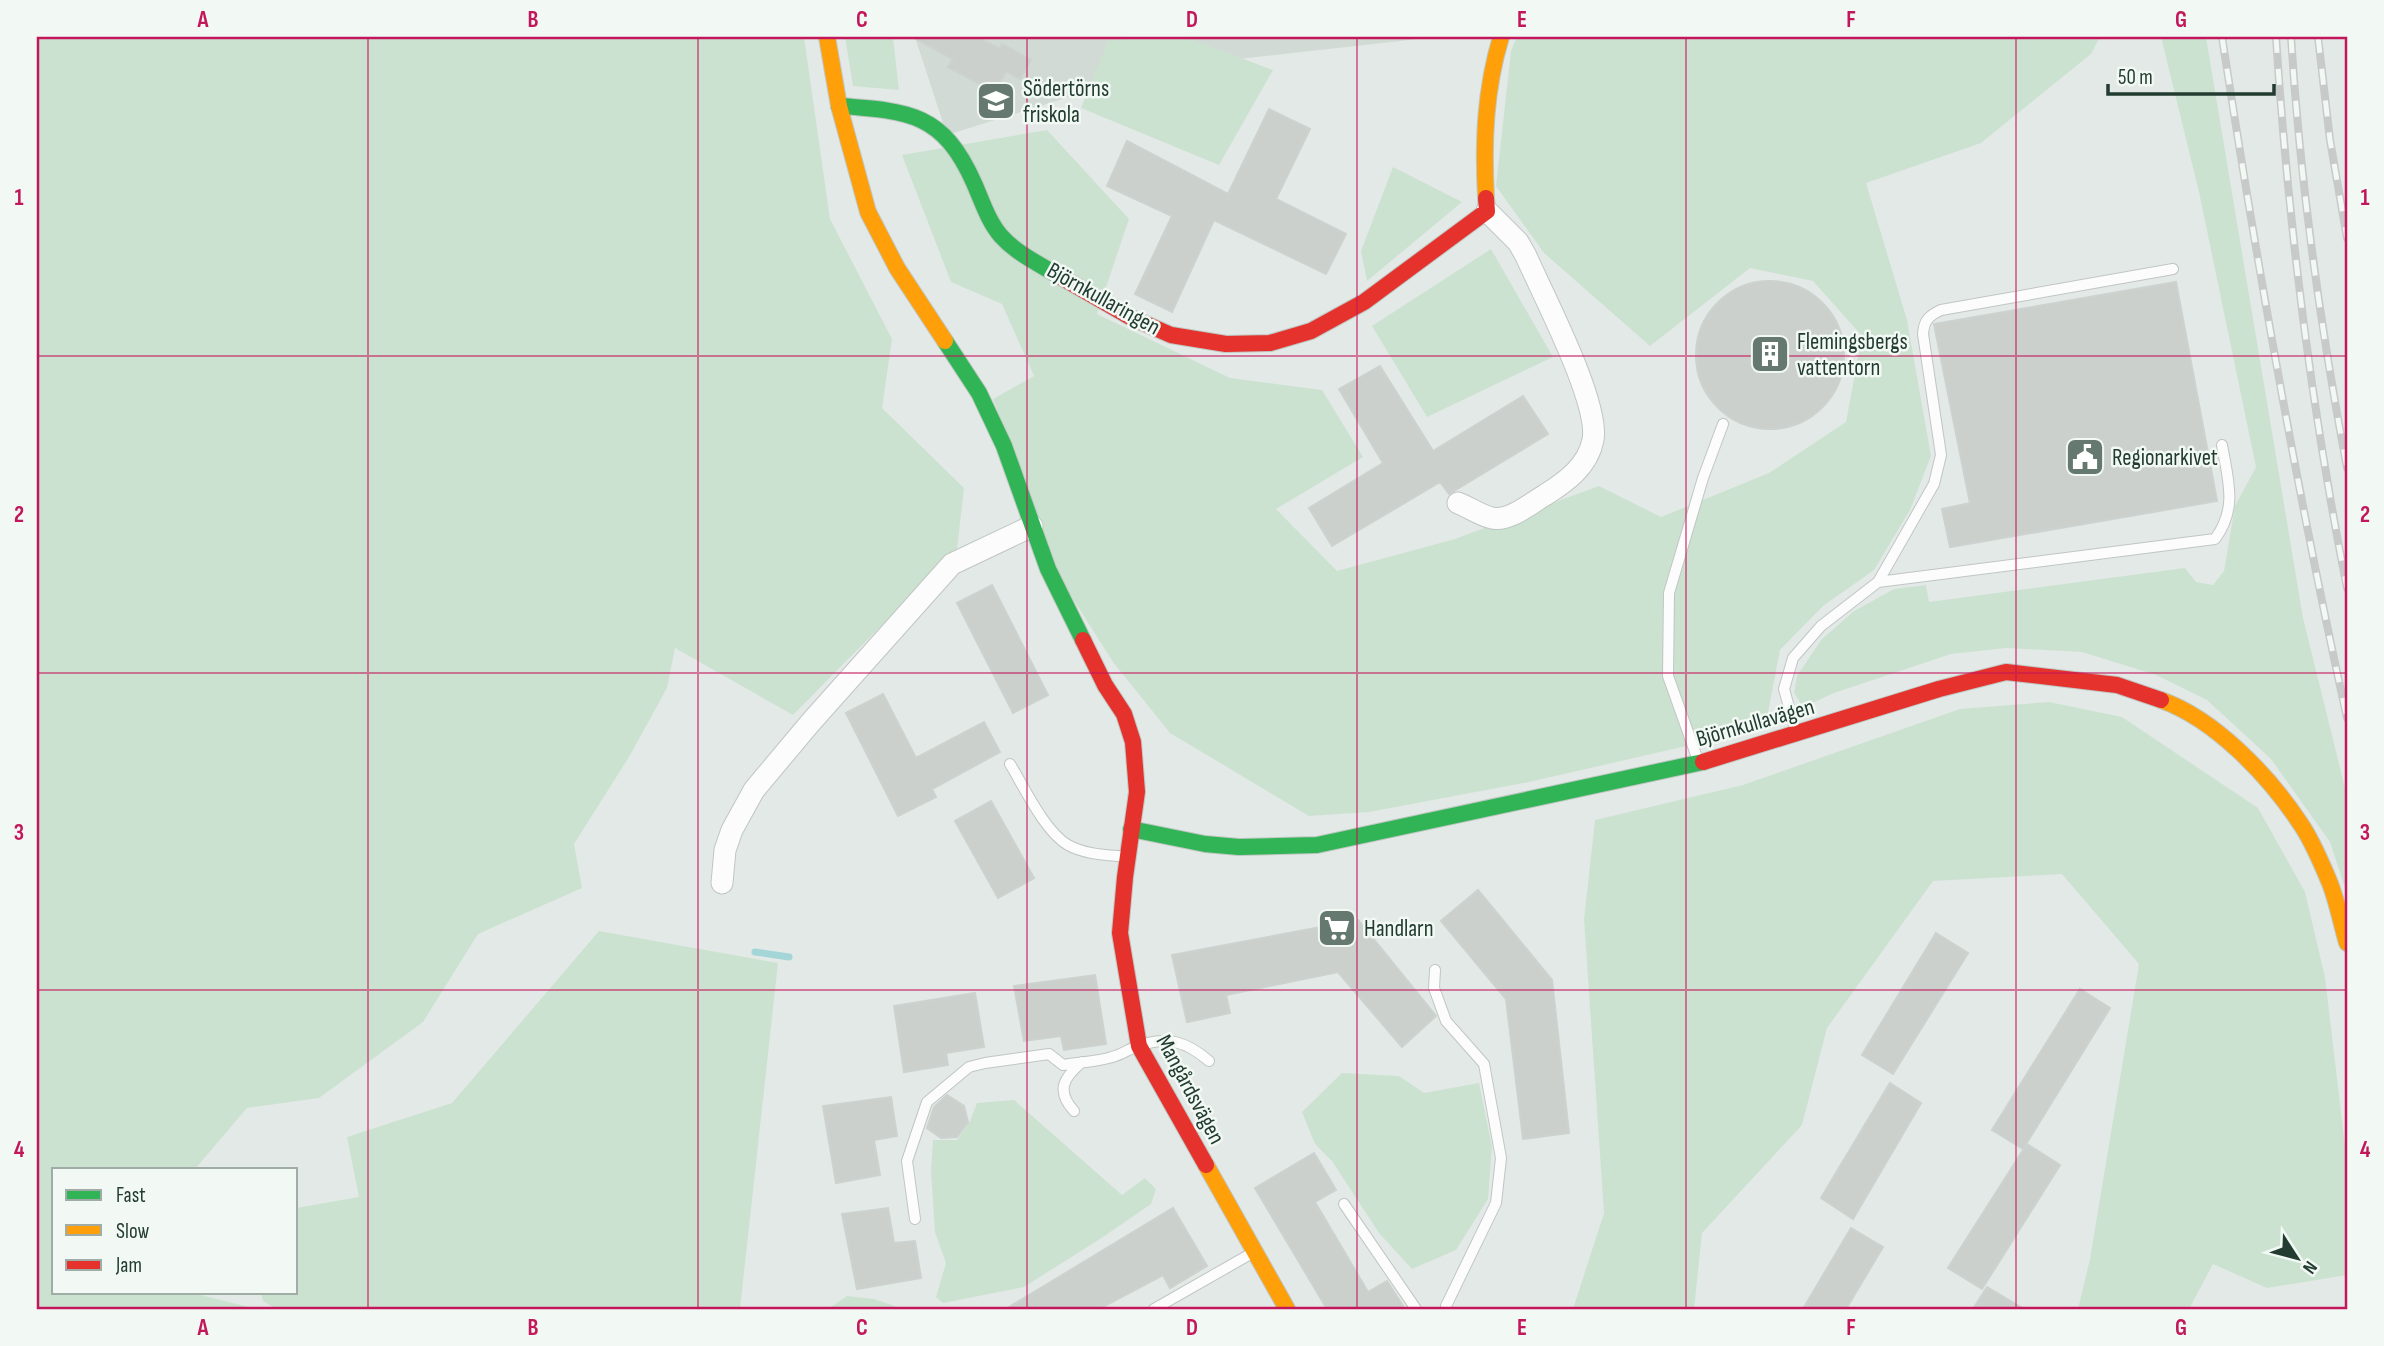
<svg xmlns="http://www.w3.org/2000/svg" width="2384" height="1346" viewBox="0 0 2384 1346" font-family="'Sofia Sans Condensed',sans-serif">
  <rect width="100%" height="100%" fill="#e3e9e6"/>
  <path fill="#d1dad5" d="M915,37H1436L1165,67L947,135Z"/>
  <path fill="#cce2d1" d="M37,37H804L830,219L892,339L882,408L964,488L957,549L793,715L675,648L667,688L629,757L574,844L582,888L478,934L423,1022L319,1098L247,1108L195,1169H54V1292L193,1293L257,1309H37Z
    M845,37H893L899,90L853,86Z
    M1143,37H1185L1273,70L1219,165L1081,108L1108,41Z
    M1517,37H2100L2091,54L1981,143L1866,183L1907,320L1931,456L1910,510L1874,570L1823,606L1780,650L1765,728L1529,782L1369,812L1309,816L1170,733L1113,662L1061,580L993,399L1034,376L1002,304L951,282L902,155L1047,130L1129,219L1097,314L1230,378L1322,390L1363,457L1276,509L1337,571L1455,539L1599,486L1661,517L1769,473L1846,422L1862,336L1813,281L1750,268L1650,346L1544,253L1496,186L1511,51Z
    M2161,37H2206L2303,618L2347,796V894L2330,842L2271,759L2207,700L2156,675L2082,652L2006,648L1951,654L1834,693L1810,704H1801L1794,693L1797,676L1821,640L1854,611L1894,589L1926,585L1929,602L2185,568L2196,582L2213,585L2224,571L2235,506L2256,467L2199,192Z
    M1393,167L1462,202L1367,281L1361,251Z
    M1491,249L1553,357L1427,417L1372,326Z
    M2049,702L2122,717L2258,808L2305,892L2325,977L2347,1163V1275L2267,1288L2213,1264L2189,1309H2078L2090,1259L2139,964L2062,874L1933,881L1827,1028L1802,1125L1702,1233L1694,1309H1573L1604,1213L1584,919L1595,820L1743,785L1960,709Z
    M599,931L778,963L740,1309H276L263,1301L261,1292H296V1208L359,1197L347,1137L452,1103Z
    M1342,1073L1399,1076L1424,1093L1479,1083L1492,1147L1488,1199L1456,1250L1412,1269L1379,1233L1332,1161L1315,1144L1302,1112Z
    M1014,1100L1122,1195L1145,1178L1156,1189L1151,1204L1103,1237L1024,1287L943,1303L936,1297L946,1263L935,1232L931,1171L933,1140H957L970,1121L977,1103Z
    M847,1296L874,1299L895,1306L894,1309H828Z"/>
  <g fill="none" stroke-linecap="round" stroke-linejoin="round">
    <path stroke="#a5d6d7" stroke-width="7" d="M755,952L789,957"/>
  </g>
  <path fill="#cbd0cd" stroke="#ccd2cf" stroke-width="2" d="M913,37H977L1000,49L1002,44L1031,60L1020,79L1006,71L995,92L948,67L953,59Z
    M1269,109L1310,129L1276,199L1346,234L1326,274L1214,220L1172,312L1135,294L1172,216L1107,186L1127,141L1228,194Z
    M1696 355a74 74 0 1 1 148 0a74 74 0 1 1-148 0Z
    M2176,282L2217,501L1950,547L1942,509L1970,503L1934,324Z
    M1380,366L1433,451L1523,396L1548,434L1449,494L1440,482L1332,546L1309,508L1383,463L1339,389Z
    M992,585L1048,695L1013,713L957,603Z
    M883,694L916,758L984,722L1000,752L932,789L936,797L898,816L846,713Z
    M991,801L1034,878L998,898L955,821Z
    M1478,890L1552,980L1569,1133L1523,1139L1506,999L1441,921Z
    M1358,920L1436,1016L1402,1047L1338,972L1226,995L1230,1013L1187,1022L1172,955Z
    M1936,933L1968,953L1893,1074L1862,1055Z
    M1095,975L1106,1044L1064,1050L1061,1036L1024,1041L1014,986Z
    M2080,989L2110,1008L2023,1149L1992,1130Z
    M975,993L984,1047L946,1053L948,1065L904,1072L894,1006Z
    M1890,1083L1921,1103L1853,1219L1821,1198Z
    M947,1095L964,1106L968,1122L957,1137L941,1138L927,1128L934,1107Z
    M891,1097L897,1136L874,1140L880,1175L836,1183L823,1106Z
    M2027,1144L2060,1165L1982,1289L1948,1268Z
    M1314,1153L1336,1190L1315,1202L1348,1258L1368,1292L1387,1281L1405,1309H1327L1255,1188Z
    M888,1208L894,1243L915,1241L921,1278L857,1289L842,1214Z
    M1173,1208L1207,1266L1170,1288L1163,1275L1099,1309H1006Z
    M1851,1228L1883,1247L1846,1309H1803Z
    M1987,1287L2024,1309H1973Z"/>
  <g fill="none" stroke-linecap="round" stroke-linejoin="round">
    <g stroke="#c0c6c3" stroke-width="12">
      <path id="lane" d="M1878,582L1934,484L1941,455L1923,334C1924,321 1928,316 1941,310L2173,269
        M1796,732L1784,689L1793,658L1821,626L1878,582L2215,539C2238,508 2228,480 2222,445
        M1699,763L1668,676L1669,593L1703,478L1723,424
        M1010,764C1024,787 1045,832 1068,845C1086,855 1108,855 1128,857
        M1435,970L1434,988L1446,1021L1484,1064L1501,1158L1496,1203L1446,1306
        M1074,1111C1056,1091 1063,1078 1082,1062
        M1344,1204L1416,1309
        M915,1219L907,1161L927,1102L969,1067L985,1063L1049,1054L1063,1065C1079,1062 1097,1062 1112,1057C1121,1055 1129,1049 1138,1046C1167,1036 1186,1041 1209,1061
        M1154,1309L1254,1252"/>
    </g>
    <g stroke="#c0c6c3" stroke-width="23">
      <path id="street" d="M1458,503C1469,507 1481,516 1492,518C1509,522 1531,503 1545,495C1566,482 1588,466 1593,440C1600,403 1543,295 1526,256L1518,242L1487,211
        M722,883L725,850L732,830L754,790L811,722L952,564L1032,526"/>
    </g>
    <g stroke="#bfc7c3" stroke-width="18">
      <path id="fast" d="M839,106C909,111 943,113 974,183C982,201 988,221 1001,236C1016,253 1039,264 1059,276
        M945,341L979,393L1004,446L1048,569L1083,640
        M1131,829L1205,844L1239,847L1317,845L1703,762"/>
    </g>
    <g stroke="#bfc7c3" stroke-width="18">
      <path id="slow" d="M827,37L839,106L868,212L897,268L945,341
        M1486,198C1483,142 1485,90 1501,37
        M2161,700C2215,719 2269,776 2300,823C2312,840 2321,862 2329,881C2337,900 2341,923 2347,943
        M1206,1165L1287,1309"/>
    </g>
    <g stroke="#bfc7c3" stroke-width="18">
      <path id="jam" d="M1059,276L1132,318L1171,335L1226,344L1270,343L1311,331L1364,302L1487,211L1486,198
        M1083,640L1105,685L1124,714L1133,742L1137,792L1125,877L1120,933L1139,1046L1206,1165
        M1703,762L1939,689L2006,672L2117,685L2161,700"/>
    </g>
    <use href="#lane" stroke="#fbfcfb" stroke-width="10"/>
    <use href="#street" stroke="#fbfcfb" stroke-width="21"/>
    <use href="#fast" stroke="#30b455" stroke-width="16"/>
    <use href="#slow" stroke="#ff9f0a" stroke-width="16"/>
    <use href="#jam" stroke="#e5322d" stroke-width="16"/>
    <g stroke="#c7cac9" stroke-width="8">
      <path id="rail" d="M2222,37C2257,265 2297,492 2347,718
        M2276,37C2288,221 2311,407 2347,588
        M2291,37C2300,182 2320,325 2347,468
        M2318,37L2330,140L2347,238"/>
    </g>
    <use href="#rail" stroke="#f2f8f4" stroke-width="5" stroke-dasharray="16" stroke-linecap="butt"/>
  </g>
  <path fill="none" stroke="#c2185b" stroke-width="2" stroke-opacity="0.55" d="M368,37V1309M698,37V1309M1027,37V1309M1357,37V1309M1686,37V1309M2016,37V1309M37,356H2347M37,673H2347M37,990H2347"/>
  <defs>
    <g id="school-square" transform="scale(2.0125)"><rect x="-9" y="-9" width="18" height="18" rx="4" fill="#667970" stroke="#f2f8f4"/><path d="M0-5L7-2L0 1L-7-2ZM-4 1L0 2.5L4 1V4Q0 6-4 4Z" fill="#fff"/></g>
    <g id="building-square" transform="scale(2.0125)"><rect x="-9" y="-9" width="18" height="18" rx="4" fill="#667970" stroke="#f2f8f4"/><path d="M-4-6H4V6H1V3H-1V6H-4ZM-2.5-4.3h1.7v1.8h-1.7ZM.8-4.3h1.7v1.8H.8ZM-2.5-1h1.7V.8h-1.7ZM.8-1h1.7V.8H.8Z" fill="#fff"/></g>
    <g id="civic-square" transform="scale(2.0125)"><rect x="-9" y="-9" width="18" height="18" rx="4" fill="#667970" stroke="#f2f8f4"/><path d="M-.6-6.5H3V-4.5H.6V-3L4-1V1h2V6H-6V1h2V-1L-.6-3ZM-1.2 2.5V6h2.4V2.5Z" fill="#fff"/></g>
    <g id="supermarket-square" transform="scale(2.0125)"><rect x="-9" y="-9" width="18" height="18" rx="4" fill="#667970" stroke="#f2f8f4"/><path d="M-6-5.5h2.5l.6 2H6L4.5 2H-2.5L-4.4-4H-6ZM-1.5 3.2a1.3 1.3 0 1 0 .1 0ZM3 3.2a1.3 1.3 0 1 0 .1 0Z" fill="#fff"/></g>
  </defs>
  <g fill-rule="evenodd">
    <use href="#school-square" x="996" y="101"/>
    <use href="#building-square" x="1770" y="354"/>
    <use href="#civic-square" x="2085" y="457"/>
    <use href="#supermarket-square" x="1337" y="928"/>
  </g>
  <g text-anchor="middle" stroke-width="5" stroke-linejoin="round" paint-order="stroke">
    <g font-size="23" fill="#223c31" stroke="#f2f8f4" text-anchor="start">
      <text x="1023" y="96">Södertörns<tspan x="1023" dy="26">friskola</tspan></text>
      <text x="1797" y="349">Flemingsbergs<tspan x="1797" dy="26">vattentorn</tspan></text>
      <text x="2112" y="465">Regionarkivet</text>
      <text x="1364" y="936">Handlarn</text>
    </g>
    <g font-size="23" fill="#223c31" stroke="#f2f8f4">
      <text transform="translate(1104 298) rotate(29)" y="8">Björnkullaringen</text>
      <text transform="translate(1755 722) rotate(-16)" y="8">Björnkullavägen</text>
      <text transform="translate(1191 1089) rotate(62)" y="8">Mangårdsvägen</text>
    </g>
  </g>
  <rect width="2384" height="1346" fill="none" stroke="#f2f8f4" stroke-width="77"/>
  <rect x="52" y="1168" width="245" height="126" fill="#f2f8f4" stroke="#9fada6" stroke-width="2"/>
  <rect x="66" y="1190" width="35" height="10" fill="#30b455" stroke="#9fada6" stroke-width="2"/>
  <text x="116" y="1202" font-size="21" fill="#223c31">Fast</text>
  <rect x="66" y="1225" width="35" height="10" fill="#ff9f0a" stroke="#9fada6" stroke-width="2"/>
  <text x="116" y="1238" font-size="21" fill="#223c31">Slow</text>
  <rect x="66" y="1260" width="35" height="10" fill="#e5322d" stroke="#9fada6" stroke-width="2"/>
  <text x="116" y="1272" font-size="21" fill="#223c31">Jam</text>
  <g transform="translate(2297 1258) rotate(126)" stroke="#f2f8f4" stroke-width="5" paint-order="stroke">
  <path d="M0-5L12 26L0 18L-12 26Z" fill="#223c31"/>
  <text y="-10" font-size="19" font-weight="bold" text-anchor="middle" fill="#223c31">N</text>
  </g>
  <path d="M2108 84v10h166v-10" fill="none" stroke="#223c31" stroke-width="3.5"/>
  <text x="2118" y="84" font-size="21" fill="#223c31" stroke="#f2f8f4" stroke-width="5" paint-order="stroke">50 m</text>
  <rect x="38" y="38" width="2308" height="1270" fill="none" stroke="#c2185b" stroke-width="2.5"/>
  <g font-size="23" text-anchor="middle" font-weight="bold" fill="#c2185b">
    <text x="203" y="27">A</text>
    <text x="533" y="27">B</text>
    <text x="862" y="27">C</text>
    <text x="1192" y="27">D</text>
    <text x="1522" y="27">E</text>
    <text x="1851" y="27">F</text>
    <text x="2181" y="27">G</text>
    <text x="19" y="205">1</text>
    <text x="2365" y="205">1</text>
    <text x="19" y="522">2</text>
    <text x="2365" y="522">2</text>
    <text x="19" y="840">3</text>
    <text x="2365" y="840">3</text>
    <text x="19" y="1157">4</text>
    <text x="2365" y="1157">4</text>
    <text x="203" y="1335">A</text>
    <text x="533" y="1335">B</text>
    <text x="862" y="1335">C</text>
    <text x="1192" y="1335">D</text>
    <text x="1522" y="1335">E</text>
    <text x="1851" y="1335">F</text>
    <text x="2181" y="1335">G</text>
  </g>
</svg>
